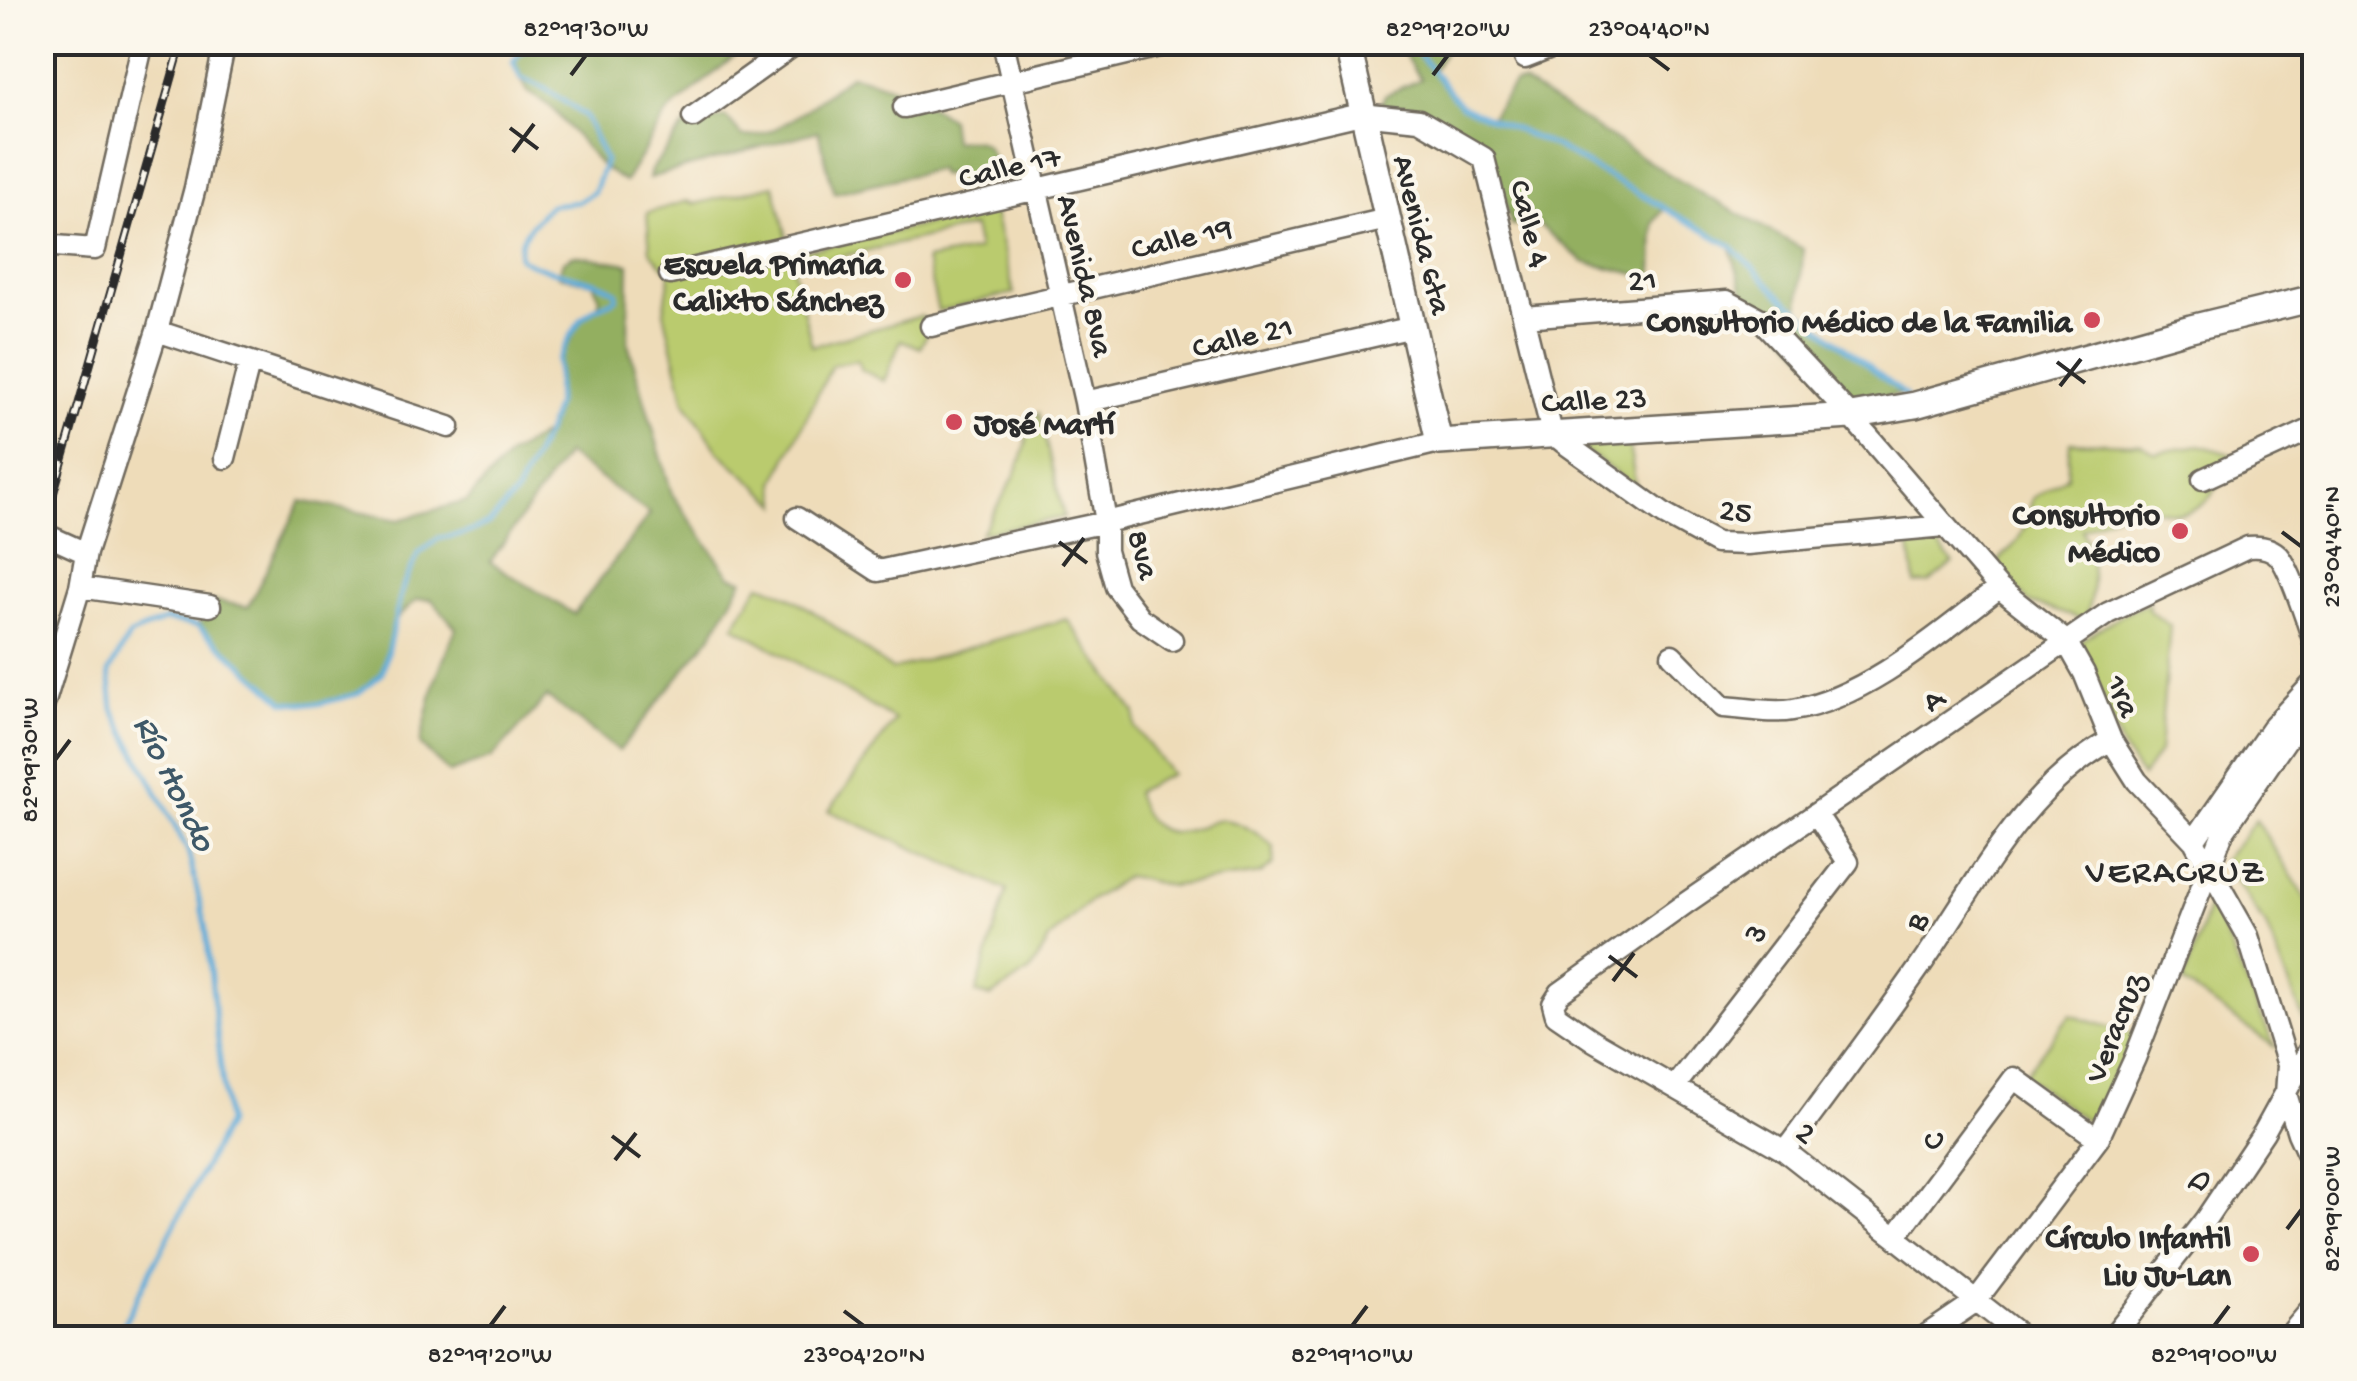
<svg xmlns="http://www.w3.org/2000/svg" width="2357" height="1381" viewBox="0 0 2357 1381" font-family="'Gochi Hand',sans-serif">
  <rect width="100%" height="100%" fill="#fbf7ec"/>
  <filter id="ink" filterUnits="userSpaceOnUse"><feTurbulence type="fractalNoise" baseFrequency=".01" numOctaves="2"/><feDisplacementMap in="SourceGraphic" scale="20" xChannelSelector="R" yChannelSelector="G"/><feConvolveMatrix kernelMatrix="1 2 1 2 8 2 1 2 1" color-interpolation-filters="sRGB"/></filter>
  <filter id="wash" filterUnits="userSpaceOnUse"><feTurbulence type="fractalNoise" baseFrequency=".0048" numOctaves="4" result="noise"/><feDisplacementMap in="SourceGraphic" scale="40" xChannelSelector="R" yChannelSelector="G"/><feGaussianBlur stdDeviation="2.25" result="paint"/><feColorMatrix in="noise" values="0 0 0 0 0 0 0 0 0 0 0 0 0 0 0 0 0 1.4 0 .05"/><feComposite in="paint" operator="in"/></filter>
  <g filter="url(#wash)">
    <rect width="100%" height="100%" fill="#eedcb9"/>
    <path fill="#bacb6e" stroke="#727b4c" stroke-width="2.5" d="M774,185L791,254L993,210L1014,293L938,311L926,260L978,250L973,227L793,267L812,346L921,316L931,326L920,348L901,340L884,381L862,370L857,360L832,365L775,482L779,505L719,452L685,402L664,312L670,274L650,251L647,213L687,201L695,204Z
      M1039,413L1064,517L981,533C1002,498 1028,463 1029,421Z
      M1628,439L1636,487L1575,444Z
      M2070,442L2141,444L2155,453L2200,445L2233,455C2224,479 2206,516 2175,513C2164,512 2153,507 2143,507C2123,508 2100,521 2082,529C2094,557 2096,593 2084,620L2030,603L1996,568C1999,556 2010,552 2017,541C2026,528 2029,514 2032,499L2067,476Z
      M1937,544L1953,563L1929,583L1915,584L1910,545Z
      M760,584C801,595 856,645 892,670L1067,619L1135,713V727L1171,774L1135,792C1144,823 1159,839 1193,829C1201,827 1209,821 1216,820C1237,818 1259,834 1274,847L1273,864L1261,874L1171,886L1127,876L1091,900L1050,938L1031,970L991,997L976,993L1007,890L829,811L895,720L734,626Z
      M2149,603L2148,610L2170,626L2159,752L2142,777L2124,752L2080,641L2124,613Z
      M2256,820L2314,911V992L2303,1019L2266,926L2223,861Z
      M2210,902L2275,1047L2183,983Z
      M2070,1015L2138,1036L2095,1127L2024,1075Z
      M2314,1054V1155L2295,1095Z"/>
    <path fill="#93af61" stroke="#5f6d46" stroke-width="2.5" fill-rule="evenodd" d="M538,43V42L750,43L667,113L625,182L602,167L551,107L528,92L513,62L520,52Z
      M1396,43H1449L1433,71L1461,106L1490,118L1514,84L1524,83L1688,186L1803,249L1799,310L1903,394L1857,400L1817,367L1743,291L1730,245L1664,208L1654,223L1653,278L1584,262L1538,224L1512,226L1491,155L1379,108L1385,95L1421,79Z
      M850,75C887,82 919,97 950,119L953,141C989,136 990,146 996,177L961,185L957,172L940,175L938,169L834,193L818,131L649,178L651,170L686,124L726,117L742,136C775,141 824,95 850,75Z
      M574,255L629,264L628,343L672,494L730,576L743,580L711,636L619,751L547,697L492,758L449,773L420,744L435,681L456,628L431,599L416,600L396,619L382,674L357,694L318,704L285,702L198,626L215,601L248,607L301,501L399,520L467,501L509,455L546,433L556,405L559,361L581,319L598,305L600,298L593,283L558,275L563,261ZM566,454L650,514L574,614L490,562Z"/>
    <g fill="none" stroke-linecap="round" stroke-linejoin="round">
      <path stroke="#60acd9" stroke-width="5" d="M1415,42L1418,53L1461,106L1554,146L1730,245L1782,297L1906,396
        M116,1338L227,1123L205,924L188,851L113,709L109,672L130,635L166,620L198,626L285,702L318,704L357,694L382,674L403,586L419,553L439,538L464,534L490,523L515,495L546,433L556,405L558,361L568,340L581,319L595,308L616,299L617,293C599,277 547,275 520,258C516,237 536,220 550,205L578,202L594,192L605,161L585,116L546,89L520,77L513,62L520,52L538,42"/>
    </g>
  </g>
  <g filter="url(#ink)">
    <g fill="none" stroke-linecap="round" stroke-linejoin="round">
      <g stroke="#6f695d" stroke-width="25">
        <path id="minor" d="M1003,42L1085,402L1106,522V551L1116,587L1140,618L1172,640
          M1525,58L1566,42
          M904,107L1177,42
          M693,117L798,42
          M42,245L95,249L143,42
          M670,274L1361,114L1419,120L1484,158L1552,433L1563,442L1665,515L1716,543L1747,544L1945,526
          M1524,317L1727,301L1759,318L1851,416L1999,588L2066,641L2084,673L2111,740L2137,781L2194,841L2248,936L2288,1065L2286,1094L2298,1133L2314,1168
          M931,326L1387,219
          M157,331L449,427
          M1085,402L1413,327
          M225,458L249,364
          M2203,479L2314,428
          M797,518L878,571L1106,522L1439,442
          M42,533L86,553
          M80,587L210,606
          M1672,655L1723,707C1745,708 1772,714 1793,710C1867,698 1941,632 1999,588
          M42,711L80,587L86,553L157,331L195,188L225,42
          M2194,841L2274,725L2314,682
          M1675,1086L1848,862L1817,815
          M1785,1151C1831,1089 1877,1028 1921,965C1978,883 2021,791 2111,740
          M1896,1236L2014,1078L2098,1139
          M1922,1338L1975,1302L2098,1139L2135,1058L2223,832L2286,740L2314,708
          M2024,1338L1785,1151L1594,1041L1556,1015L1553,1004L1560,993L1686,903L2108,613L2248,547C2259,546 2271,547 2279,556C2291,570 2307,622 2314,642
          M2112,1338L2205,1220L2264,1132L2314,1041
          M2287,1338L2314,1306"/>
      </g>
      <g stroke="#6f695d" stroke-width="30">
        <path id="tertiary" d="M1347,42L1439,442L1851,416L1915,405L2191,328L2314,298"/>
      </g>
      <use href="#minor" stroke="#fff" stroke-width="20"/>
      <use href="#tertiary" stroke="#fff" stroke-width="25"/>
      <g stroke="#2b2b2b" stroke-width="9">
        <path id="rail" d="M42,533L182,42"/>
      </g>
      <use href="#rail" stroke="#fbf7ec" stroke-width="5" stroke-dasharray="15" stroke-linecap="butt"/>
    </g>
  </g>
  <path fill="none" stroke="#2b2b2b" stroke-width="4" d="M1649,55L1669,70M571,75L586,55M1433,75L1448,55M510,128L538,149M513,152L534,124M2057,362L2085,383M2060,386L2081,359M2282,532L2302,547M1059,542L1087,563M1063,566L1084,538M55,760L70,740M1609,956L1637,977M1613,981L1634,953M612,1136L640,1157M615,1160L636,1133M2287,1229L2302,1209M844,1311L864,1326M490,1326L505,1306M1352,1326L1367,1306M2214,1326L2229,1306"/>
  <g fill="#d1495b" stroke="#fbf7ec" stroke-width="4">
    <circle cx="903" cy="280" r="10"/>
    <circle cx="2092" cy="320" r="10"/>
    <circle cx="954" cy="422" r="10"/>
    <circle cx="2180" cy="531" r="10"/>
    <circle cx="2251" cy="1254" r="10"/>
  </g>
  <g text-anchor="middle" stroke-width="8" stroke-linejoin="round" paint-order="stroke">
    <g font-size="32" fill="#2b2b2b" stroke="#fbf7ec">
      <text transform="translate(1009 165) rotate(-13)" y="11">Calle 17</text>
      <text transform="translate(1532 223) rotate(76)" y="11">Calle 4</text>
      <text transform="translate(1424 234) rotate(76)" y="11">Avenida 6ta</text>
      <text transform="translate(1181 236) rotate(-13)" y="11">Calle 19</text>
      <text transform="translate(1087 275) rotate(77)" y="11">Avenida 8va</text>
      <text transform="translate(1642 278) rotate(-4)" y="11">21</text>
      <text transform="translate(1242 335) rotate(-13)" y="11">Calle 21</text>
      <text transform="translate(1594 398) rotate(-3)" y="11">Calle 23</text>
      <text transform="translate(1736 509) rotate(7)" y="11">25</text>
      <text transform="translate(1145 554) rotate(75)" y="11">8va</text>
      <text transform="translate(2125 695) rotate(68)" y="11">1ra</text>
      <text transform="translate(1932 698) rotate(-35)" y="11">A</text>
      <text transform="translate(1915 920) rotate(-56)" y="11">B</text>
      <text transform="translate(1754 932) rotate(-52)" y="11">3</text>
      <text transform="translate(2113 1027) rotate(-68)" y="11">Veracruz</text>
      <text transform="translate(1807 1131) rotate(35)" y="11">2</text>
      <text transform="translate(1931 1139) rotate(-53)" y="11">C</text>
      <text transform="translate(2197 1179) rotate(-56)" y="11">D</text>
    </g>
    <g font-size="32" font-weight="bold" fill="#2b2b2b" stroke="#fbf7ec" text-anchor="end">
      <text x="883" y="273">Escuela Primaria<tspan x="883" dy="37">Calixto Sánchez</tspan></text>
      <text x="2072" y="331">Consultorio Médico de la Familia</text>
      <text x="974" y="433" text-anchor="start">José Martí</text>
      <text x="2160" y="524">Consultorio<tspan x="2160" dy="37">Médico</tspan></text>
      <text x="2231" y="1247">Círculo Infantil<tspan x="2231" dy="37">Liu Ju-Lan</tspan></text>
    </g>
    <g font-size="35" font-style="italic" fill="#3e5868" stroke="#fbf7ec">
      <text transform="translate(177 782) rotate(64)" y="12">Río Hondo</text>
    </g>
    <g font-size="35" letter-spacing="2.5" fill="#2b2b2b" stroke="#fbf7ec">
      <text x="2176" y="881">VERACRUZ</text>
    </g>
  </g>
  <rect width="2357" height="1381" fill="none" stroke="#fbf7ec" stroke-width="110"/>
  <rect x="55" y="55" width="2247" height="1271" fill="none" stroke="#2b2b2b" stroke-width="4"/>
  <g font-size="25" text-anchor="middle" fill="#2b2b2b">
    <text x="586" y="36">82°19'30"W</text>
    <text x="1448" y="36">82°19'20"W</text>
    <text x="1649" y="36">23°04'40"N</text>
    <text transform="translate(2330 547) rotate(-90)" y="9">23°04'40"N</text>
    <text transform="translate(28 760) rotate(-90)" y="9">82°19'30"W</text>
    <text transform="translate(2330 1209) rotate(-90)" y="9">82°19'00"W</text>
    <text x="490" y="1362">82°19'20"W</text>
    <text x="864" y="1362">23°04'20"N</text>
    <text x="1352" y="1362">82°19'10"W</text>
    <text x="2214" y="1362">82°19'00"W</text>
  </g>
</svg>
